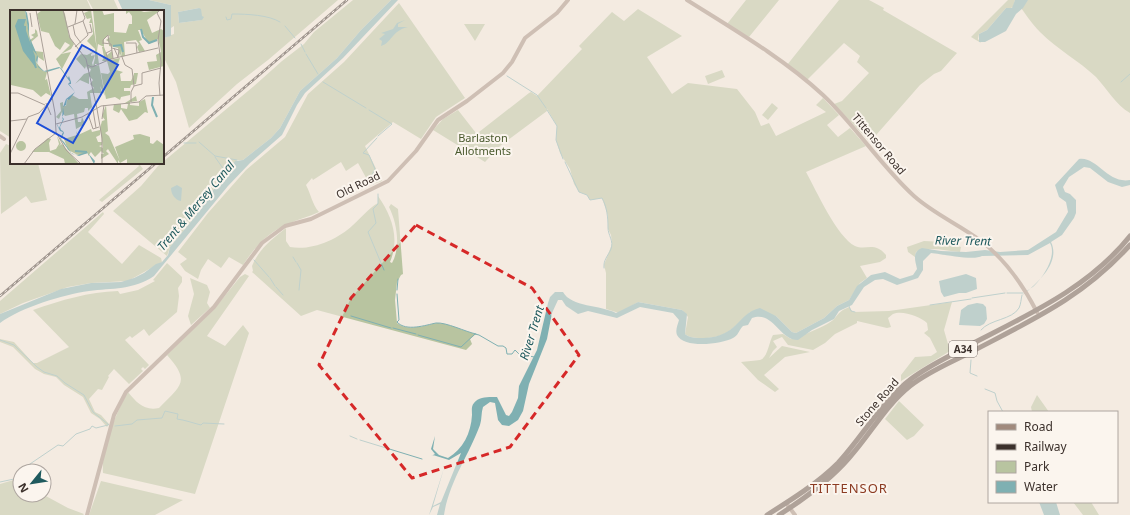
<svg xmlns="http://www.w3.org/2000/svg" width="1130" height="515" viewBox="0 0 1130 515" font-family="'Noto Sans',sans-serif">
  <rect width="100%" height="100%" fill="#f4ebe1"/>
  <path fill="#b8c4a0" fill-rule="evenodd" d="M0,0H87L92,11H11V138L0,131Z
    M88,0H114L119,11H94Z
    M149,0H338L268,60L237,84L189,128L176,82L163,56V38L174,34V26L171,28V5ZM199,8L201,20L179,23L178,12Z
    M353,0H391L361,30L337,58L300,91L280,128L271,138L243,160H237L227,174V178L213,190L194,218L170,247L167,256L113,211L141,186L158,166L254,86L282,61L304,44L314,32Z
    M746,0H779L749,37L727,24Z
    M839,0H869L884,8L883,10L957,53L941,71L934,74L920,85L870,142L834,104L842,101L869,73L857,62L860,56L844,43L807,80L787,65Z
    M1008,0H1015L1013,7L1009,9L1006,8L987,30L979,34L978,39L981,43L971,37Z
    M1016,0H1130V113C1116,105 1107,89 1096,77C1079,61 1057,49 1040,32C1031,23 1023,11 1016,0Z
    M399,3L465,98L436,117L421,139L393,122L365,146L382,181L370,185L358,163L346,171L341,162L313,180L312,178L306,185C311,194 312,204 319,212C309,217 298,219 288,224C268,232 254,248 243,265L229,257L221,268L208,259L201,270L198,279L185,271L180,264L187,259L178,252L208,213L246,170L285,137L308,94L344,62Z
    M638,9L682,36L647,57L672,94L688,83L737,89L755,112L761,126L769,123L776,136L826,112L816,105L823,98L839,115L827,125L838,137L850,128L866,146L806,172C816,190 837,237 855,246C866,251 874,241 886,255V258L880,262L860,266L867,278L860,283L849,300L837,306L824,318L796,333L792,332L776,316L750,312C733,328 727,338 703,338C697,338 689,338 685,334L688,317L682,310L638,302L619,313L606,309V273L604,265L612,244L611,235L608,229V216L602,198L590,200L587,195L579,192L574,184L570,169L560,153L556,140L557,126L547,109V111L500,146L485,162L433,130L443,119L458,110L476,133L479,132L529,93L531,92L537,96L582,49L579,46L612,12L624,21Z
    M464,24H485L475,41Z
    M722,70L725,77L708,84L705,76Z
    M772,103L778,108L768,120L762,115Z
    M6,144L11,146V163H38L47,200L31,203L26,196L1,214L0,153Z
    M137,163H142L140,165L143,169L102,202L99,200L139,166Z
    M378,196C392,216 400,238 390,262L392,263C401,247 397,223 389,207L391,204L398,209L403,274L401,275L397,282L395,300L397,323C407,332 426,325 437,323C446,322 466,332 476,334L470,339L472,344L466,350L317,310L301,316L252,272L253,271L252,266C259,249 272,239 286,228V241L290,247C311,251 337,240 353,225C361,218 369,208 378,203Z
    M103,212L104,214L88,232L122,264L139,245L161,258L162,262L128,281L91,283L68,287L23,303L0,314V301Z
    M924,241L945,242L961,247L960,252C945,251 930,246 916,252L915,257L908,252L907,247Z
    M167,263L182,277V282L178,288L179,296L177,312L149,336L144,329L132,338L130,336L125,340L149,365L145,369L143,367L141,369L143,371L129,384L114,369L108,376L109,377L102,390L98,389L89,399L95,412L101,415L109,424L107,427L100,419L91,413L83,397L64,385L56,377L44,374L35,369L13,347L0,342V339L14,342L33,363H37L69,347L33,310C62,300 88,292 118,291L120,294L138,290L155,281L153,280Z
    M245,274L249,276L207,336L225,346L243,325L249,333L195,494L103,473C101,450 116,412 128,392C137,403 144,411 159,408C181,385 191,382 167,355L215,308L240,277Z
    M190,278L207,285L210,292L207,303L210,308L191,325L188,316L194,294Z
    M952,302L944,330L950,351L901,381V375L915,357L931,356L937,352L930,338L924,333L928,330L927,323C920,317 903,310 893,314C891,315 890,317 888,318L891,327L887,328L857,321V323L835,334L825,343L813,350L788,345L782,337L773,341L777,347L773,351L769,358L782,346L810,352L785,357L764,375L779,389L775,392L758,380L741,362C747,361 755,361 760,360C768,358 769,341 773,335L783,334L791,339C799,337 829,325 834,319C840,312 840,311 849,307L853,312L889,311Z
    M1037,395L1049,412H1032L1031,407Z
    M899,401L924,425L914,436L907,440L885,419Z
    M17,479L20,481V495H44L68,508L84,514L83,515H0V484Z
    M101,481L183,500L155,515H89Z
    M1073,502H1091L1099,515H1083Z"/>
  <path fill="#7fb0b2" d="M118,0H149L171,5V36L163,38V11H123Z
    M391,0H398L343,58L305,93L297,105L282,135L250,163L228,186L154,276C134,290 112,288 89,291C62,295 22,307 0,323V314L61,289L91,283L121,282L134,278L144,273L156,264L162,262L168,255L170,247L194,218L213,190L227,178V174L235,161L243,160L271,138L280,128L300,91L337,58L361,30Z
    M1015,0H1028L1023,8L1016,14L1006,31L985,42H979V34L987,30L1006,8H1012Z
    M199,8L201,9L202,16L204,17L202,20L179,23L178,12Z
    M405,20L398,24V27H408C391,31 392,43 381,46L382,41L379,39L385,34L381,33L393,29L397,23Z
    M1079,159C1097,156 1107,184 1130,180V185L1122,187L1108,182L1090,168L1084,167L1069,177L1063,187L1065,192L1070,194L1076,200V213L1074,218L1062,235L1051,242C1061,263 1037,283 1023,295C1024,292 1030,289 1034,286C1044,276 1057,256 1050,243L1028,255L982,256C974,261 942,254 931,253L923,261V270L918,278L897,285L883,279L875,280L864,287L852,305L839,311L834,319L812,330L798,340C779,340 773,310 752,318L748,325L743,326C739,330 738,336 733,338C722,344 684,349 677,335C675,330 678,324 679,320L673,313L640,307L617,318L588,311L578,314L566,306L562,300H558L552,313L547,339L529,384L523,411L518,420L509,426L502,425L498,420L495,403L490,402L483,407C481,413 482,419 480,425C469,455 449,482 444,515H437L440,504L433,507L429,515L444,468L433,506L441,502L461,453L449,460L433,455L423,460L435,454L431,449L435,436L433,449L439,455L448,458C463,449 471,433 472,415C472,411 471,406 474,403C479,396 490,397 497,397L506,415L509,416L512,412L518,398L519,386L537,350L548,303L550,297L555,292H563C571,307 601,305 616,313L638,302L682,310L687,314L685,334C689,338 697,338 703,338C739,337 737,313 760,308L776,316L792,332L796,333L824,318L837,306L849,300L857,286L871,275L885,272L900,279L913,275L917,269C915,260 912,252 922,248L941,251L966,252L985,250L1000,252L1028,250L1056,232L1068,212L1066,202L1059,197L1055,185Z
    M177,185L182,188L181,201C175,200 171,194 171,188Z
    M966,274L976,278L977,289L966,293H959L944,297L941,292L939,281Z
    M977,303L983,304L986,307L987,319L984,324L980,326L959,325L961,310L968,305Z
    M1039,502H1056L1060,515H1044Z"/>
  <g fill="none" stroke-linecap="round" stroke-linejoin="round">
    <path stroke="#7fb0b2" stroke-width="1" d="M226,17L227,20L231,19L232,14C247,14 269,15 280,22
      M285,26L295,38
      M301,44L305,52
      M306,54L318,74
      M507,76L537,95L546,108
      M323,82L366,108
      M1121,82L1130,74
      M369,110L392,124L378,136
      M547,110L557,126L556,140L563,159
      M199,142L215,156L237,160
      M184,143H196
      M215,157L227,174
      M565,162L579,192L587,195L590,200L602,198C607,207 608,217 608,228C608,235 614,241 611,249C608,256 603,260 604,268
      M373,184L371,177L375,169L369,155L363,153L377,138
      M378,194V204L373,209L376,223L368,232L384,270
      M293,257L296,262
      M254,260L269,277
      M297,263L301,270L299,290
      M270,278L275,286
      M276,287L283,295
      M397,290L398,279
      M1007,293H1023
      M397,294L399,320L397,322C406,332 426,325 436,323C446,322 466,332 476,334
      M972,298L1005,293
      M930,305L971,299
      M849,306L851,311L855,312
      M351,316L391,328
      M393,328L416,334
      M981,330C990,319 1012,320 1019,308C1021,304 1021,299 1022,295
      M418,335L461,347L475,334L479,335L498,346H503L506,348L507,354H512L515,350L520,355L522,359L525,355L534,357
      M0,340L14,345L37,367L44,372L57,376L65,383L84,395L93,412L109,425
      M971,360L970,373L977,376
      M985,389L995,393L997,401L1003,412
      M115,426L132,424L137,420L162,418L165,411L178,414L177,419C185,420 193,423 201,425L203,423L224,424
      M350,436L357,439
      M360,440L422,459
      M27,466L58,445L63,446L76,434L90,429L92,426L96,428L108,425
      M0,482L14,479L21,469"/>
    <path stroke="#a18a7d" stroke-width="4" d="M687,0C733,29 783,58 823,95C856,126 880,165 914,196C934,214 960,225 981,241C1006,260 1023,285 1037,312
      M0,136L4,139
      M786,503L795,515
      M87,515L114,415L126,392L214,307L262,243L285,226L311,219L388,181L416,151L438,120L467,101L503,73L512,62L525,38L557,13L568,0"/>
    <path stroke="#5c4a42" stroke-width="5" d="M767,515C791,500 818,483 838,463C863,436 882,401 911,379C928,366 948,357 966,347C1025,316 1088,289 1130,236
      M779,515C804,499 830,480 849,458C870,435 885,406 910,386C929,371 952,362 973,351C1034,319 1083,297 1130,245"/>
    <g stroke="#3b302b" stroke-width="2.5">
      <path id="rail" d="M163,157L347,0
        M0,296L156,163"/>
    </g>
    <use href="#rail" stroke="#fbf5ee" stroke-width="1" stroke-dasharray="3" stroke-linecap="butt"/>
  </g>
  <path d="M0 0H1130V515H0ZM416,225L532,288L579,355L510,447L412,478L319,365L351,298Z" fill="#f4ebe1" fill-opacity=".55" fill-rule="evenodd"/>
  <path fill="none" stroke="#d62828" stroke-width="3" stroke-dasharray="8 5" stroke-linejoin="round" d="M416,225L532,288L579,355L510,447L412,478L319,365L351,298Z"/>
  <g text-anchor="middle" stroke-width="4" stroke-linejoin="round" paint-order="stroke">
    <rect fill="#fbf5ee" stroke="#756b66" stroke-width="1" x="949" y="341" width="28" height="16" rx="3"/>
    <g font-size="10" font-weight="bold" fill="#3b302b">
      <text x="963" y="353">A34</text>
    </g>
    <g font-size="11" fill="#4a5a2e" stroke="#fbf5ee">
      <text x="483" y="142">Barlaston<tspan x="483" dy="13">Allotments</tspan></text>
    </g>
    <g font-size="11" fill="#3b302b" stroke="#fbf5ee">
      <text transform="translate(879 144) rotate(50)" y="4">Tittensor Road</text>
      <text transform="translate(358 185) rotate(-26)" y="4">Old Road</text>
      <text transform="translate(877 402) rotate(-49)" y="4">Stone Road</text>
    </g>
    <g font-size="12" font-style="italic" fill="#1f5a5e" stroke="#fbf5ee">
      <text transform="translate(196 206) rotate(-50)" y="4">Trent &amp; Mersey Canal</text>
      <text transform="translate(963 241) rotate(1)" y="4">River Trent</text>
      <text transform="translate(532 333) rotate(-73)" y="4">River Trent</text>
    </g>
    <g font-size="13" letter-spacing="1" fill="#8c3b22" stroke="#fbf5ee">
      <text x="849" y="493">TITTENSOR</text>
    </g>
  </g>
  <g transform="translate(10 10)">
    <rect width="154" height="154" fill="#f4ebe1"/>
    <path d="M0,0H15L20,30L24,27L21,25L25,23V19L27,21L28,26L21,32L25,41L33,42L34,51L28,47L26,52L33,61L37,62L35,70L37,69L41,86L36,83L31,87L23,80L1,75L0,78ZM32,0H53L55,4L59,26L64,34L61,39L51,44L61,42L52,59L46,49L60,35L55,32L50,40L45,36L39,23L31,21L27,4ZM81,0L89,54H85V56L89,55L95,86L90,76L92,83H80L82,97L78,101V98H75L74,102L67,104L68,112H71L72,107L75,114L66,119L64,104L55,106L52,102L49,109L46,107L51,101L50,93L53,92V96H56L57,90L62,85L69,89H78L77,82L84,78L80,74L83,70L79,66V74L70,70L65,74L74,64L80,62L81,59L79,58V62L76,56L75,59L66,49L71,44L77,45L85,41L81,44V46L85,45L82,53L83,56L85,48V39L77,31L83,24L82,13H79L81,8L77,9L74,3ZM83,0H92L94,5L104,3V22L116,23L119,14H122V6L119,2L116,4V1L106,0H128L134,2L151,0L137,10L142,23L151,19L154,21V56L139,60L137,52L147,51L146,45L151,42L150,36L148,29L139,34L131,20H128L132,30L129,31L135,41L129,42L127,37L129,34L126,30L119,31L114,32L115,46L111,47L112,40L110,47L108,38L99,36V32L96,30L100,27L98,25L94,29V37L88,34L87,41ZM92,37H94L97,45L102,41L103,48L100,50L110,48L106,60L113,62L110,64L111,71H121L124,64V73V63H128L126,74L121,75L120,78H114V81H120V85L111,87L110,90L105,87L96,89L91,63L98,64L100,62L97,51H92L94,47ZM126,86L127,91L120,92V95L129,96V92L135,89L138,103L135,102L127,109L119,111L111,99L109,103L103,100L104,94H111V98L117,99L118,94L115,93ZM96,95L98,121L95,123L99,126L110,151L105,137L124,129L123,125L130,124L140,127V133L143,134L147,130L154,135V154H117V149L110,153L108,150V154L98,139L96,141L99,144L91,149V144H94L91,141L85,147L81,142L78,146V143L68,145L58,140L54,129L67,125L66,121L68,125L81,119L82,122L90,120V125L86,127L88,132H92V135L89,136L93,138L90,118L92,111L95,110L92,106ZM47,126L51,134L49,136L52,134L69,154H55L54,149L39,142H22L38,128L41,129L39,133L40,141L46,139L49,134ZM6 136a5 5 0 1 1 10 0a5 5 0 1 1-10 0Z" fill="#b8c4a0"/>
    <path d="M15,0L17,3L19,14V26L28,47L27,55L34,61L49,57L51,58L58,68L59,66L61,72V74H59L65,82L59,90L57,89L56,95L53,97L54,104L52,107L54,109L50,117L51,120L53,121L54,123L51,129L54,132L62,144L68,145L70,144L77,142L85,151L84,154L78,143L69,146L61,143L50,129L53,122L50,121L47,115V114L49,118L53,109L52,108L53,97L56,89L65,82L58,74L60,72L50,58L37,62L33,61L28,57L26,50L27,45L22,39L19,26ZM8,9H16L14,15L25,46L26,58L13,41L5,16Z" fill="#7fb0b2"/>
    <path fill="none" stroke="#7fb0b2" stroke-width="2" d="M15,16V25L26,58M131,19L133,27L139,33L147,30M103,36L111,35L113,42M143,87L142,95L147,107M65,141L77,142"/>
    <path fill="none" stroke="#aaa098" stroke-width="1" d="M26,0L45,103L46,122L56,140L71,154M53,0L60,28L76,49L87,99M72,0L75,8L73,11M149,1L147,3L151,11L148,30L151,52L149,73L150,86M20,3L22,17M65,14L67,0M63,15L65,25L71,33M58,17L73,11M78,23L82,22L80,14M93,33L101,34L103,48M116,33H126L127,43M93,34V30L98,25L99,33M65,37L78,25L73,11M102,38L109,40L108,47L104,38M112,47L115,55L122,59L124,76M98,50L96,43L102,40M77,55L82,57L101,49L148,38M124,76L132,74V63L151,58M0,83H8L35,95M121,92V82L124,76M36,93L41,105M87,99L92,128V154M83,100L86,118M78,104L83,119L89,117M92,109L94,95M0,111L17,109M46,114L72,107L91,96L129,92L136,86L154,85M0,144L18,107L29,103L42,89M14,154L25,139L46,123"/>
    <path fill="#1d4ed8" fill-opacity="0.15" stroke="#1d4ed8" stroke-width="2" d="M72,35L108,55L63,133L27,113Z"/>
    <rect width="154" height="154" fill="none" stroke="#3b302b" stroke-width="2"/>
  </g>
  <rect x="988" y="411" width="130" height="92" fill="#fbf5ee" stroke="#aea6a0"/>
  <rect x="996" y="424" width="20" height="6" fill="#a18a7d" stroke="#aea6a0"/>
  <text x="1024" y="431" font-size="12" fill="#3b302b">Road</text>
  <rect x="996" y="444" width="20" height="6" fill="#3b302b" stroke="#aea6a0"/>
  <text x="1024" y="451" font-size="12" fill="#3b302b">Railway</text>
  <rect x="996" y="461" width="20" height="12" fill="#b8c4a0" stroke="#aea6a0"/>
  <text x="1024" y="471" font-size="12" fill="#3b302b">Park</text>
  <rect x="996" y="481" width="20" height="12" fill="#7fb0b2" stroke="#aea6a0"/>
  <text x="1024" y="491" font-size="12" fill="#3b302b">Water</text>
  <g transform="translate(32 483) rotate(240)"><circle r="19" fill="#fbf5ee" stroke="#aea6a0"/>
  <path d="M0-3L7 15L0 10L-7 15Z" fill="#1f5a5e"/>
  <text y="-6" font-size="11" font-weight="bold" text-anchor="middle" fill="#3b302b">N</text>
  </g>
</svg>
